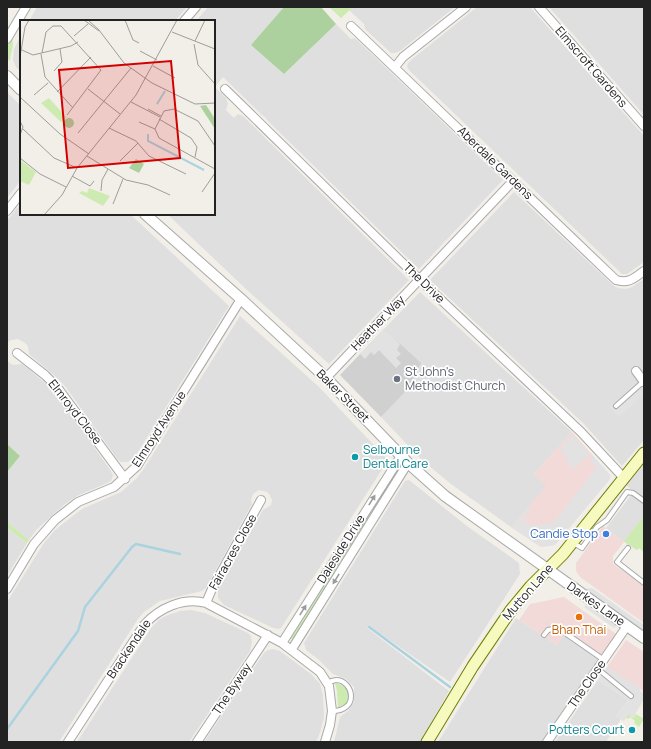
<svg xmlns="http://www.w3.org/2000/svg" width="651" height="749" viewBox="0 0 651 749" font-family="Manrope,sans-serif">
  <rect width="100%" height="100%" fill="#f2efe9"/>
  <path fill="#e0dfdf" d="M37,7H187L175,21H29Z
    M208,7H284L251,45L284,74L336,24L351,39L355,38L503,180L419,269L268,121L265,117L262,115L223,77L215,87L226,98L228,104L226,110L234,118L238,114L243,116L409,280L329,364L246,289L167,214H214V21H196Z
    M353,7H455L400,51L395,53H391L365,29L364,24L349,10Z
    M477,7H530L644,136V262L627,274H622L410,71L407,67L408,63L411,60Z
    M549,7H644V115Z
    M21,35V72L16,67L13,60L14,49Z
    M7,92L21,106V180L7,198Z
    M514,192L614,286L618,288L626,289L632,287L644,279V440L622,466L584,424L430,280Z
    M21,203V214H130L229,306L136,455L128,462H121L118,460L65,386L55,376L29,354L28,346L25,343L18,339L11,340L7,343V221Z
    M420,292L572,432L534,474L547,486L511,527L451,484L422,460L381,417L406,391L397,341L384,329Z
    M240,316L319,387L388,460L281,628L278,629L273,628L224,605L218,598V590L263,510L271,505L272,500L269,494L267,492L259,490L253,494L251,500L252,504L206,588L202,591L160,601L144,612L138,619L59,742H7V602L44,543L55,530L82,509L121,492L136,479L143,470Z
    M7,361L13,365L22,364L25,366L51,388L63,403L111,471L113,475L111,481L107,483L77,496L65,504L37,529L29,540L7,522V472L20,456L7,444Z
    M644,462V552L639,548L637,550L624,542L606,528L632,494L633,491L626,485Z
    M409,480L467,526L519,563L520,574L450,682L369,626L367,628L449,691L420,742H334L340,717L348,711L354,702V687L346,679L333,674L319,660L306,650L304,643L405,481Z
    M7,528L27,543L7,576Z
    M191,610L205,613L248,633L251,636L252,643L250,651L189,742H77L152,627L160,619L168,615L180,611Z
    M516,618L557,645L564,635L598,659L541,742H438Z
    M273,649L280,651L311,674L320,684L323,695L324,717L320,733L316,742H204L264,653L268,650Z
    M598,680L628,700L616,716L621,719L606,742H555Z"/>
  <path fill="#f2dad9" d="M572,432L610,475V479L555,545L541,547L511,527L546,486L534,474Z
    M603,526L624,542L613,556V564L644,585V623L580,577L576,571V563Z
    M564,597L616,634L598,659L564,635L557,645L519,620L530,604Z
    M626,640L644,652V689L643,691L607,667Z"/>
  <path fill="#d0d0d0" d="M384,329L421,363L406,391L381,417L340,375Z"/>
  <path fill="#cdebb0" d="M329,7H353L341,18Z
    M12,38C15,46 10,53 10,61L7,58V46Z
    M396,468L400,470L352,546L348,545Z
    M644,516V552L639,548L637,550L624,541Z
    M7,522L29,540L27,543L7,528Z
    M347,547L351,548L294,639H291L290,636Z
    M335,683C347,685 350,692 348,704L338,708L337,691Z
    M628,714L633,718L636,714L644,719L639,727L634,723L635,721L630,717L628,719L626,718Z"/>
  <path fill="#add19e" d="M284,7H321L336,24L284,74L251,45Z
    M7,444L20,456L7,472Z"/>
  <path fill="#e2e2e2" d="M384,329L400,344L397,350L401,354L396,358L401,363L396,368L379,350L374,355L371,352L365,359L360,354Z
    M635,383L644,394L619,417L609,407Z
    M572,435L590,454L573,469L566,461L568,459L560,450Z
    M594,457L610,475V479L555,545L541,547L511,527L529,507L531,508L523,519L531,526L554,522L597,467L589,459Z
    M592,588L644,625V631L584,589Z
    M586,605L616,626L614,628L584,607Z
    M607,667L640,688V691L644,694V699L633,718L628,714L624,721L616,716L628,700L598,680Z"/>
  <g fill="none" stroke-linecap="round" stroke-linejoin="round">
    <path stroke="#aad3df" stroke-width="2.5" d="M369,627L450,687
      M7,729L78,631L85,607L132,547L136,544L180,554"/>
    <g stroke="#a9a9a9" stroke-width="6">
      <path id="service" d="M616,406L644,381
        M573,543L582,548L597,527L607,520L627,492L633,493L644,501
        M628,548L617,562L644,583
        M544,635L548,630L558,628L604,660
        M598,669L631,696
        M327,682C330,682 334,680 337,680C353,681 360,711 332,711"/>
    </g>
    <g stroke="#a9a9a9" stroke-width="10">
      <path id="minor" d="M539,7L644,126
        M184,21L196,7
        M351,26L616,280C629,284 634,278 644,271
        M7,39L26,7
        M395,67L403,57L466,7
        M225,89L420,280L581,432L623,477
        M7,211L21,193
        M17,353L45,375L57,387L125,479
        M636,371L644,382
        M326,378L513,181
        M7,589L34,544L55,520L78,502L114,487L137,466L241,299
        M206,603L212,589L261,500
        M282,643L401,456
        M292,649L408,463
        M68,742L144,625C159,608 183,597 206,603L282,643L320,672L329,686L332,711L330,725L325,742
        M197,742L268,635
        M547,742L627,626"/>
    </g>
    <g stroke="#a9a9a9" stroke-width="12">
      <path id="tertiary" d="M7,76L21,90
        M145,214L241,299L326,378L408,463L445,496L644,638"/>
    </g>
    <g stroke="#707d05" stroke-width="13">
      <path id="secondary" d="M427,742L473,666L511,610L531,586L563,554L644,453"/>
    </g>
    <use href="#service" stroke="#fff" stroke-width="4"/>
    <use href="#minor" stroke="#fff" stroke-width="8"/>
    <use href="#tertiary" stroke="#fff" stroke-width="10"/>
    <use href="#secondary" stroke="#f7fabf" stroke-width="11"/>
  </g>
  <defs><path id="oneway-solid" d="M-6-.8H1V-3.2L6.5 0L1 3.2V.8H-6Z"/></defs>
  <g fill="#9c9c9c">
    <use href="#oneway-solid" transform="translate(372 500) rotate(-58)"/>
    <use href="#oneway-solid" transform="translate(336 579) rotate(122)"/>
    <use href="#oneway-solid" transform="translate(303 610) rotate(-58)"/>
  </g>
  <circle fill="#6b7280" stroke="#fff" stroke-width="1.5" cx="397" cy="379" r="4"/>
  <g fill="#0f9aa8" stroke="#fff" stroke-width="1.5">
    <circle cx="355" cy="457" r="4"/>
    <circle cx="632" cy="730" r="4"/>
  </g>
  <circle fill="#3f7fe0" stroke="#fff" stroke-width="1.5" cx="606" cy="534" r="4"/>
  <circle fill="#e8710a" stroke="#fff" stroke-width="1.5" cx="579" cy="617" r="4"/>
  <g text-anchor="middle" stroke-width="3.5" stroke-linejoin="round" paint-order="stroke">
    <g font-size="12" fill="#222" stroke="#fff">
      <text transform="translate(591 67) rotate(49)" y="4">Elmscroft Gardens</text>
      <text transform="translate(495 163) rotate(44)" y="4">Aberdale Gardens</text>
      <text transform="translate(424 283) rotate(44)" y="4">The Drive</text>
      <text transform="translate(378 323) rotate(-46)" y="4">Heather Way</text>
      <text transform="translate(343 396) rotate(45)" y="4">Baker Street</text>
      <text transform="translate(75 412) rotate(52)" y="4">Elmroyd Close</text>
      <text transform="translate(159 429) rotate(-57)" y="4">Elmroyd Avenue</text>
      <text transform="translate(341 549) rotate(-58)" y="4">Daleside Drive</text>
      <text transform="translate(233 552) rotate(-61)" y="4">Fairacres Close</text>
      <text transform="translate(528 592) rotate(-49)" y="4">Mutton Lane</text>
      <text transform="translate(596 604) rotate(35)" y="4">Darkes Lane</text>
      <text transform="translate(129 649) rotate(-56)" y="4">Brackendale</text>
      <text transform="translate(587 684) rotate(-55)" y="4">The Close</text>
      <text transform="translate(232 689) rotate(-56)" y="4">The Byway</text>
    </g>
    <g font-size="12" fill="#5b616d" stroke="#fff" text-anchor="start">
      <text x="405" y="376">St John's<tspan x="405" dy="14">Methodist Church</tspan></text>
    </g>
    <g font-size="12" fill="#0d838f" stroke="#fff" text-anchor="start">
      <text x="363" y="454">Selbourne<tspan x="363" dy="14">Dental Care</tspan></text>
      <text x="624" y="734" text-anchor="end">Potters Court</text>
    </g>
    <g font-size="12" fill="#366cbe" stroke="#fff" text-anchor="end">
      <text x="598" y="538">Candie Stop</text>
    </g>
    <g font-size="12" fill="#c56008" stroke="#fff">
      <text x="579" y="634">Bhan Thai</text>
    </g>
  </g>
  <g transform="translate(20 20)">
    <rect width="195" height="195" fill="#f2efe9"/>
    <path d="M29,78L46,97L41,102L21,83ZM0,140L16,152L9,165L0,161ZM69,168L90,176L83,186L59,173L62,171L67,173Z" fill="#cdebb0"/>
    <path d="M186,85L195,99V109L180,86ZM44 103a5 5 0 1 1 10 0a5 5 0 1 1-10 0ZM116,139L124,144L119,153L109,148Z" fill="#add19e"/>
    <path fill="none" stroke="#aad3df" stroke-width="2" d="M137,84L145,71M128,114V121L184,150"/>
    <path fill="none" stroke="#9f9d99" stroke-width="1" d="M64,0L79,11M68,0L79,10L104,43L132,63L175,84L195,83M105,0L113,20L119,23M152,12L195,29M54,16L68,4M175,21L185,0M174,24L178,45L195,64M2,30L13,35L51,26L58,22M120,31L137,40M22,33L26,12L33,6H41L81,50L47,95M21,34L25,57L53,88M0,37L5,7L9,0M133,46L155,58M34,51L42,42L40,29M68,69L100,94M37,72L71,37M14,75L28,63M0,77L40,114L69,134M111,82L140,97M128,89L141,96M139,99L171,118L177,127L175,137M0,101L3,107L0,115M119,102L135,109M89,108L116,121L129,136L166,154M3,109L34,138L57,148M58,113L111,48M195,126L178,101L154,89L144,91L135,109L139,118L195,149M67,136L106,160L128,165L150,175M0,138L20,154L46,167M100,141L118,123M52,156L70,166L74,161M81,171L82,160L88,149M182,172L195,153M93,184L103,159M24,195L42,175L57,148L116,75L157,0"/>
    <path fill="#d40000" fill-opacity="0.15" stroke="#d40000" stroke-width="2" d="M151,41L160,138L48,148L39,50Z"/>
    <rect width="195" height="195" fill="none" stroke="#222" stroke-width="2"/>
  </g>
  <rect width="651" height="749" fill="none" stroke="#222222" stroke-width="16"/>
</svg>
